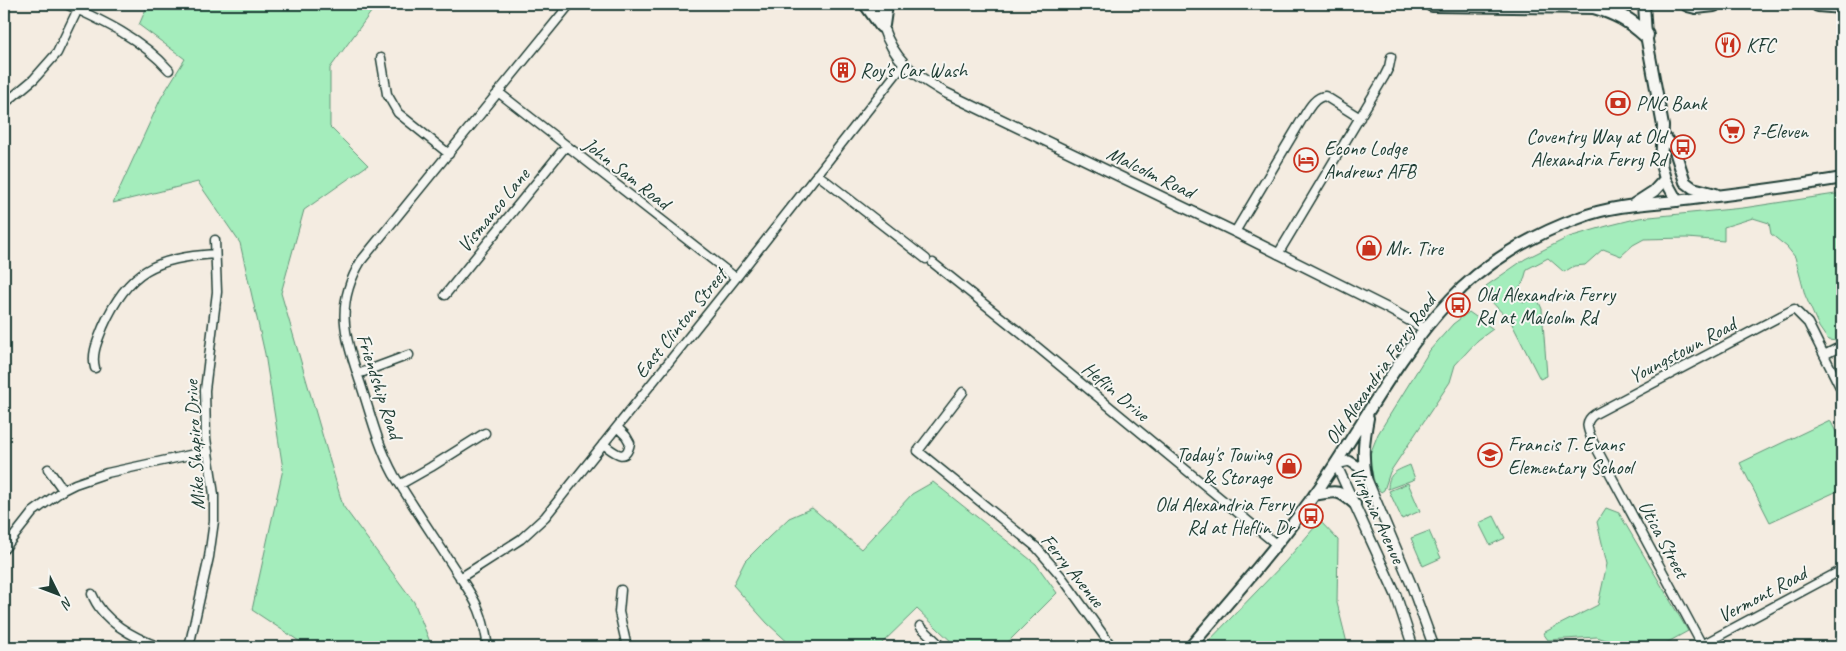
<svg xmlns="http://www.w3.org/2000/svg" width="1846" height="651" viewBox="0 0 1846 651" font-family="Caveat,sans-serif">
  <rect width="100%" height="100%" fill="#f4ece1"/>
  <filter id="ink" filterUnits="userSpaceOnUse"><feTurbulence type="fractalNoise" baseFrequency=".02" numOctaves="2"/><feDisplacementMap in="SourceGraphic" scale="10" xChannelSelector="R" yChannelSelector="G"/><feConvolveMatrix kernelMatrix="1 2 1 2 8 2 1 2 1" color-interpolation-filters="sRGB"/></filter>
  <g filter="url(#ink)">
    <path fill="#a4edbc" stroke="#629578" d="M148,4H377L330,68V127L368,165L304,210L281,293L343,506L414,602L432,647H308L252,610L283,469L265,354L240,243L198,182L113,203L161,98L185,59L139,25Z
      M1842,193V339L1837,341L1828,340L1819,327L1805,295L1795,257L1787,247L1771,234L1769,223L1753,218L1724,227V241L1687,238L1644,239L1633,245L1621,256L1603,249L1585,265L1574,266L1564,272L1548,258L1527,269L1523,283L1516,290L1523,303L1529,300H1538L1542,309L1547,376L1540,379L1511,322L1487,297L1486,286L1525,259L1569,237L1607,226L1639,218L1743,208Z
      M1469,312L1493,329L1478,340L1455,365L1450,382L1390,472L1384,490L1381,492L1375,485L1371,468L1370,454L1378,434L1430,350L1453,324Z
      M1830,420L1842,444V489L1770,522L1740,463Z
      M1410,465L1415,479L1388,489C1388,473 1396,471 1410,465Z
      M933,482L1036,564L1057,593L1003,647H957L917,609L878,647H793L767,623L733,585L745,561L769,537L789,518L812,508L861,549L912,494Z
      M1408,483L1420,511L1402,519L1389,491Z
      M1606,508L1619,513L1688,631L1659,647H1621L1612,642L1597,637L1548,640L1543,633L1598,605L1607,564L1597,522Z
      M1494,516L1505,538L1490,545L1479,523Z
      M1320,521L1338,540L1337,603L1348,647H1203L1285,562Z
      M1429,531L1441,558L1423,566L1411,538Z"/>
    <g fill="none" stroke-linecap="round" stroke-linejoin="round">
      <g stroke="#1f3d34" stroke-width="11">
        <path id="minor" d="M66,4C103,21 142,39 169,70
          M381,58L387,94L398,113L449,154
          M498,92L736,278
          M4,104L34,79L57,53L78,9
          M817,174L926,259
          M1235,232L1304,116C1309,108 1315,97 1325,96L1360,118
          M1278,254L1384,77L1389,67L1391,57
          M933,263L1018,331L1277,545
          M445,295L566,146
          M1824,355L1842,346
          M95,368C91,354 98,340 103,327C128,270 156,258 215,254
          M358,374L409,355
          M963,392L918,451L1036,547L1061,576L1112,647
          M603,444C614,452 626,464 630,443L626,436L617,427
          M48,469L63,490
          M401,484L431,467L485,433
          M4,549L33,512L63,490L75,484L107,473L208,451
          M460,578L521,539L545,517L736,278L903,65
          M621,590L619,612L627,647
          M92,594C102,621 134,638 160,647
          M920,626L942,647
          M1702,645L1592,440C1588,429 1583,422 1595,414L1794,309L1808,323L1842,391
          M189,647L209,557L214,521V495L206,438L205,390L217,292L215,240
          M488,647C486,635 484,622 479,610C473,595 463,582 454,568C434,537 413,506 394,475C378,446 370,412 360,382C345,336 334,306 361,261L570,4
          M1698,647L1842,570"/>
      </g>
      <g stroke="#1f3d34" stroke-width="12">
        <path id="tertiary" d="M882,25C894,61 913,74 944,92L1235,232L1389,309L1425,329
          M1413,647L1396,595L1336,464L1349,461L1359,467L1366,477L1411,584L1434,647"/>
      </g>
      <g stroke="#1f3d34" stroke-width="14">
        <path id="secondary" d="M1644,4L1646,35L1663,126L1661,164L1665,179L1677,201
          M1663,135L1674,148L1685,182L1693,188L1716,194
          M1634,204L1654,191L1665,179
          M1366,477C1362,456 1364,439 1368,418
          M1314,495C1336,491 1338,489 1355,504
          M1190,647C1235,595 1280,543 1320,487C1362,426 1399,353 1450,300C1484,263 1532,235 1579,218C1609,206 1644,204 1676,201C1732,194 1787,188 1842,178"/>
      </g>
      <g stroke="#1f3d34" stroke-width="18">
        <path id="motorway" d="M867,4L882,25
          M1432,4L1594,6C1615,12 1630,20 1646,35
          M1688,4L1696,6L1714,4
          M1818,4L1842,6
          M882,25L885,4"/>
      </g>
      <use href="#minor" stroke="#f6f6f2" stroke-width="8"/>
      <use href="#tertiary" stroke="#f6f6f2" stroke-width="9"/>
      <use href="#secondary" stroke="#f6f6f2" stroke-width="10"/>
      <use href="#motorway" stroke="#f6f6f2" stroke-width="14"/>
    </g>
  </g>
  <defs>
    <g id="restaurant-ring" transform="scale(1.25)"><circle r="9.5" fill="#f6f6f2" stroke="#c8321e" stroke-width="1.5"/><path d="M-5-6h1v4h1v-4h1v4h1v-4h1v5L-1.5 .5V6h-2V.5L-5-1ZM5-6V6H3V1.5H1.5Q1.5-4 5-6Z" fill="#c8321e"/></g>
    <g id="building-ring" transform="scale(1.25)"><circle r="9.5" fill="#f6f6f2" stroke="#c8321e" stroke-width="1.5"/><path d="M-4-6H4V6H1V3H-1V6H-4ZM-2.5-4.3h1.7v1.8h-1.7ZM.8-4.3h1.7v1.8H.8ZM-2.5-1h1.7V.8h-1.7ZM.8-1h1.7V.8H.8Z" fill="#c8321e"/></g>
    <g id="bank-ring" transform="scale(1.25)"><circle r="9.5" fill="#f6f6f2" stroke="#c8321e" stroke-width="1.5"/><path d="M-6-4H6V4H-6ZM0-2.3a2.3 2.3 0 1 0 0 4.6a2.3 2.3 0 1 0 0-4.6Z" fill="#c8321e"/></g>
    <g id="supermarket-ring" transform="scale(1.25)"><circle r="9.5" fill="#f6f6f2" stroke="#c8321e" stroke-width="1.5"/><path d="M-6-5.5h2.5l.6 2H6L4.5 2H-2.5L-4.4-4H-6ZM-1.5 3.2a1.3 1.3 0 1 0 .1 0ZM3 3.2a1.3 1.3 0 1 0 .1 0Z" fill="#c8321e"/></g>
    <g id="bus-ring" transform="scale(1.25)"><circle r="9.5" fill="#f6f6f2" stroke="#c8321e" stroke-width="1.5"/><path d="M-5-6H5V4H4V6H2V4H-2V6H-4V4H-5ZM-3.5-4V0h7V-4ZM-3.5 1.2v1.5H-2V1.2ZM2 1.2v1.5H3.5V1.2Z" fill="#c8321e"/></g>
    <g id="hotel-ring" transform="scale(1.25)"><circle r="9.5" fill="#f6f6f2" stroke="#c8321e" stroke-width="1.5"/><path d="M-6-4.5h1.5V1H6V5H4.5V3h-9V5H-6ZM-4 0a1.8 1.8 0 1 1 3.6 0ZM.5 0V-2.5h3Q6-2.5 6 0Z" fill="#c8321e"/></g>
    <g id="shop-ring" transform="scale(1.25)"><circle r="9.5" fill="#f6f6f2" stroke="#c8321e" stroke-width="1.5"/><path d="M-5-2.5h2.3a2.7 3.5 0 0 1 5.4 0H5L5.5 6h-11ZM-1.5-2.5h3a1.5 2.3 0 0 0-3 0Z" fill="#c8321e"/></g>
    <g id="school-ring" transform="scale(1.25)"><circle r="9.5" fill="#f6f6f2" stroke="#c8321e" stroke-width="1.5"/><path d="M0-5L7-2L0 1L-7-2ZM-4 1L0 2.5L4 1V4Q0 6-4 4Z" fill="#c8321e"/></g>
  </defs>
  <g fill-rule="evenodd">
    <use href="#restaurant-ring" x="1728" y="45"/>
    <use href="#building-ring" x="843" y="70"/>
    <use href="#bank-ring" x="1618" y="103"/>
    <use href="#supermarket-ring" x="1732" y="131"/>
    <use href="#bus-ring" x="1683" y="147"/>
    <use href="#hotel-ring" x="1306" y="160"/>
    <use href="#shop-ring" x="1369" y="248"/>
    <use href="#bus-ring" x="1458" y="305"/>
    <use href="#school-ring" x="1490" y="455"/>
    <use href="#shop-ring" x="1289" y="466"/>
    <use href="#bus-ring" x="1311" y="516"/>
  </g>
  <g text-anchor="middle" stroke-width="4" stroke-linejoin="round" paint-order="stroke">
    <g font-size="20" fill="#1f3d34" stroke="#f6f6f2" text-anchor="start">
      <text x="1746" y="52">KFC</text>
      <text x="860" y="77">Roy's Car Wash</text>
      <text x="1636" y="110">PNC Bank</text>
      <text x="1750" y="138">7-Eleven</text>
      <text x="1666" y="143" text-anchor="end">Coventry Way at Old<tspan x="1666" dy="23">Alexandria Ferry Rd</tspan></text>
      <text x="1324" y="155">Econo Lodge<tspan x="1324" dy="23">Andrews AFB</tspan></text>
      <text x="1386" y="255">Mr. Tire</text>
      <text x="1476" y="301">Old Alexandria Ferry<tspan x="1476" dy="23">Rd at Malcolm Rd</tspan></text>
      <text x="1508" y="451">Francis T. Evans<tspan x="1508" dy="23">Elementary School</tspan></text>
      <text x="1272" y="461" text-anchor="end">Today's Towing<tspan x="1272" dy="23">&amp; Storage</tspan></text>
      <text x="1294" y="511" text-anchor="end">Old Alexandria Ferry<tspan x="1294" dy="23">Rd at Heflin Dr</tspan></text>
    </g>
    <g font-size="20" fill="#1f3d34" stroke="#f6f6f2">
      <text transform="translate(1151 172) rotate(26)" y="7">Malcolm Road</text>
      <text transform="translate(627 173) rotate(38)" y="7">John Sam Road</text>
      <text transform="translate(493 210) rotate(-51)" y="7">Vismanco Lane</text>
      <text transform="translate(680 323) rotate(-51)" y="7">East Clinton Street</text>
      <text transform="translate(1682 350) rotate(-28)" y="7">Youngstown Road</text>
      <text transform="translate(1380 369) rotate(-55)" y="7">Old Alexandria Ferry Road</text>
      <text transform="translate(380 386) rotate(72)" y="7">Friendship Road</text>
      <text transform="translate(1116 391) rotate(40)" y="7">Heflin Drive</text>
      <text transform="translate(194 445) rotate(-93)" y="7">Mike Shapiro Drive</text>
      <text transform="translate(1378 515) rotate(65)" y="7">Virginia Avenue</text>
      <text transform="translate(1664 539) rotate(62)" y="7">Utica Street</text>
      <text transform="translate(1073 570) rotate(51)" y="7">Ferry Avenue</text>
      <text transform="translate(1762 594) rotate(-28)" y="7">Vermont Road</text>
    </g>
  </g>
  <rect width="1846" height="651" fill="none" stroke="#f6f6f2" stroke-width="20"/>
  <rect x="10" y="10" width="1826" height="631" fill="none" stroke="#1f3d34" stroke-width="2" filter="url(#ink)"/>
  <g transform="translate(58 594) rotate(132)" stroke="#f6f6f2" stroke-width="4" paint-order="stroke">
  <path d="M0-4L9 19L0 12L-9 19Z" fill="#1f3d34"/>
  <text y="-8" font-size="14" font-weight="bold" text-anchor="middle" fill="#1f3d34">N</text>
  </g>
</svg>
